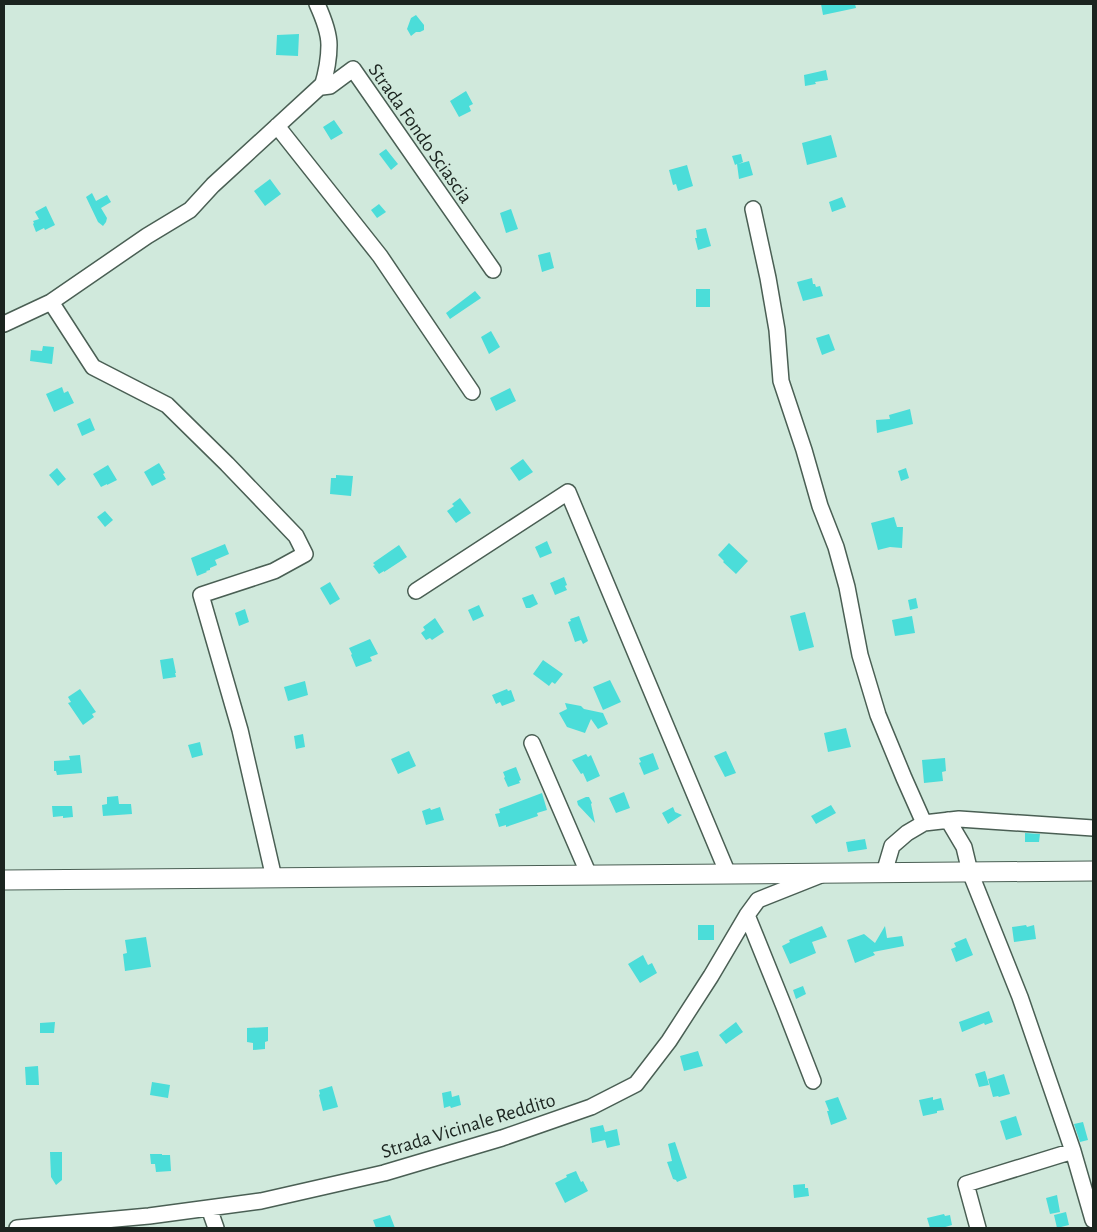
<svg xmlns="http://www.w3.org/2000/svg" width="1097" height="1232" viewBox="0 0 1097 1232" font-family="'Alegreya Sans',sans-serif">
  <rect width="100%" height="100%" fill="#d0e9dc"/>
  <path fill="#4bddd9" d="M821,4H855L856,8L823,15Z
    M416,15L424,25V30L420,32H416L411,36L407,29L411,18Z
    M299,34L298,56L276,55L277,35Z
    M826,70L828,80L815,82L816,84L805,86L804,75Z
    M466,91L473,104L469,106L471,111L459,117L450,101Z
    M334,120L343,133L331,140L323,127Z
    M831,135L837,157L807,165L802,143Z
    M386,149L398,164L391,170L379,154Z
    M741,154L743,162L738,164L749,161L753,175L739,179L737,164L735,165L732,156Z
    M687,165L693,186L678,191L676,184L673,185L669,170Z
    M270,179L281,194L265,206L254,191Z
    M92,193L96,201L107,195L111,202L101,208L107,218L106,222L103,226L98,222L86,197Z
    M842,197L846,207L832,212L829,202Z
    M379,204L386,212L377,218L371,210Z
    M46,206L55,225L45,230L44,228L36,232L33,224L34,223L33,221L39,219L35,212Z
    M511,209L518,229L506,233L500,213Z
    M706,228L711,246L698,250L695,238H697L696,230Z
    M550,252L554,268L542,272L538,255Z
    M812,278L813,284H815L816,287L820,286L823,296L803,301L797,282Z
    M696,289H710V307H696Z
    M475,291L481,298L450,319L446,313Z
    M491,331L500,347L489,354L481,337Z
    M829,334L835,350L822,355L816,338Z
    M43,346L54,347L52,364L30,361L31,350L42,351Z
    M62,387L64,393L68,391L74,403L54,412L46,394Z
    M510,388L516,401L496,411L490,398Z
    M910,409L913,424L877,433L876,420L890,419L889,415Z
    M90,418L95,430L82,436L77,424Z
    M523,459L533,472L519,481L510,468Z
    M159,463L165,473L163,474L166,479L152,486L144,472Z
    M108,465L117,480L107,485V484L101,487L93,474Z
    M57,468L66,479L58,486L49,475Z
    M906,468L909,478L901,481L898,471Z
    M336,475L353,476L351,496L330,494L331,478H336Z
    M460,498L471,513L456,523L447,511L454,506L452,504Z
    M105,511L113,520L105,527L97,517Z
    M894,517L897,527H903L902,548L890,547L878,550L871,523Z
    M547,541L552,553L540,558L535,547Z
    M729,543L748,561L736,574L723,562L724,561L718,555Z
    M225,544L229,554L215,560L217,565L210,568V570L206,571L207,572L197,576L191,558Z
    M399,545L407,557L384,572V571L379,574L373,566L375,565L373,563Z
    M564,577L567,585L565,586L567,590L555,595L550,583Z
    M330,582L340,599L330,605L320,588Z
    M533,594L538,604L530,608H526L522,598Z
    M916,598L918,608L910,610L908,600Z
    M479,605L484,616L473,621L468,610Z
    M245,609L249,622L239,626L235,613Z
    M805,612L814,647L799,651L790,616Z
    M579,616L588,641L583,644L581,640L575,642L568,622L571,621L570,619Z
    M912,616L915,633L895,636L892,620Z
    M435,618L444,632L432,640L430,638L426,640L421,633L425,630L423,627Z
    M370,639L378,654L370,657L372,661L356,667L351,655L352,654L349,648Z
    M173,658L176,673H175L176,677L163,679L160,660Z
    M543,660L563,674L555,684L552,682L549,686L533,674Z
    M610,680L621,702L603,710L593,687Z
    M305,681L308,695L288,701L284,687Z
    M80,689L96,712L92,714L94,717L83,725L68,703L71,702L68,697Z
    M507,689L508,691L511,690L515,701L502,706L500,702L496,704L492,695Z
    M565,703L581,706L584,709L603,713L608,724L598,729L591,719L585,733L567,727L559,713L567,709Z
    M846,728L851,747L828,752L824,733Z
    M303,734L305,747L296,749L294,736Z
    M200,742L203,755L192,758L188,745Z
    M409,751L416,766L398,774L391,759Z
    M726,751L736,773L725,777L714,756Z
    M653,753L659,769L644,775L639,763L641,762L639,758Z
    M586,754L588,757L591,755L600,776L587,782L583,773L581,774L572,760Z
    M80,755L82,773L57,775L56,771H54V761L70,760L69,756Z
    M945,758L946,771L942,772L943,781L924,783L922,760Z
    M516,767L521,780L519,781L520,783L508,787L504,778L505,777L503,772Z
    M624,792L630,808L616,813L609,798Z
    M542,793L547,810L537,813L538,816L506,827V825L499,827L495,814L500,813L499,809Z
    M118,796L119,804H131L132,814L103,816L102,805L107,804V797Z
    M586,797H589L592,803L591,804L595,823L578,805L577,801Z
    M831,805L836,813L816,824L811,816Z
    M52,806H72L73,817L63,818V816L53,817Z
    M440,807L444,820L426,825L422,811L430,808L431,810Z
    M673,807L675,812L682,815L668,824L662,813Z
    M1025,833L1040,834L1039,842H1025Z
    M865,839L867,849L848,852L846,842Z
    M698,925H714V940H698Z
    M1026,925L1027,927L1034,925L1036,939L1014,942L1012,927Z
    M822,926L827,937L812,942L816,953L790,964L782,946L790,942L789,940Z
    M885,926L887,938L902,936L904,946L873,952L875,955L855,963L847,940L864,934L875,943Z
    M146,937L151,967L125,971L123,954L127,953L125,940Z
    M966,938L973,955L956,962L951,949L956,947L954,943Z
    M643,955L648,965L652,963L657,973L640,983L628,964Z
    M803,986L806,994L796,999L793,990Z
    M989,1011L993,1022L985,1025L984,1023L962,1032L959,1022Z
    M55,1022L54,1033H40V1023Z
    M736,1022L743,1032L726,1044L719,1035Z
    M268,1027V1041L265,1042V1049L253,1050V1043L247,1042V1028Z
    M698,1051L703,1066L684,1071L680,1056Z
    M38,1066L39,1085H26L25,1067Z
    M985,1071L989,1085L979,1087L975,1074Z
    M1004,1074L1010,1094L999,1097L998,1096L993,1097L988,1079Z
    M152,1082L170,1085L168,1098L150,1095Z
    M332,1086L338,1107L323,1111L319,1095L320,1094L319,1090Z
    M451,1091L452,1097L459,1095L461,1105L451,1108L450,1106L444,1108L442,1093Z
    M838,1097L847,1119L831,1125L827,1111H829L825,1101Z
    M933,1097V1100L941,1098L944,1110L937,1111V1113L923,1116L919,1100Z
    M1016,1116L1022,1135L1006,1140L1000,1121Z
    M1083,1122L1088,1140L1080,1142L1074,1124Z
    M603,1125L605,1132L617,1129L620,1145L607,1148L605,1140L592,1143L590,1128Z
    M675,1142L687,1178L677,1182L676,1180L673,1179L667,1162L672,1161L668,1144Z
    M50,1152H62V1180L56,1185L51,1177Z
    M150,1154H162V1155H170L171,1171L156,1172L155,1164H151Z
    M576,1171L581,1182L583,1181L588,1191L565,1203L555,1183L567,1177L566,1175Z
    M805,1184V1188H808L809,1196L794,1198L793,1185Z
    M1057,1195L1060,1212L1050,1214L1046,1198Z
    M1066,1212L1069,1225L1057,1228L1054,1215Z
    M944,1214L945,1216L950,1215L952,1225L942,1228H930L927,1218Z
    M390,1215L395,1228H376L373,1220Z"/>
  <g fill="none" stroke-linecap="round" stroke-linejoin="round">
    <g stroke="#4a5f54" stroke-width="18">
      <path id="minor" d="M317,4C322,15 329,32 329,45C329,59 326,74 322,87L330,86L353,69L493,270
        M277,126L380,256L472,392
        M753,209L768,278L777,330L781,381L804,450L820,506L836,547L847,587L860,655L878,715L904,778L924,823
        M51,302L147,236L190,210L213,185L323,84
        M4,324L51,302L93,367L167,405L227,464L296,536L305,554L274,571L201,595L240,730L274,878
        M416,591L568,492L728,874
        M532,743L589,875
        M948,820L964,847L970,872L1020,997L1073,1151L1093,1220
        M884,873L892,846L907,833L924,823L959,819L1093,828
        M747,915L785,1009L813,1081
        M209,1208L216,1228
        M17,1228L149,1216L261,1201L384,1173L502,1138L591,1107L636,1084L669,1041L711,976L747,915L758,900L821,875
        M978,1228L966,1184L1073,1151"/>
    </g>
    <g stroke="#4a5f54" stroke-width="21">
      <path id="major" d="M4,880L1093,871"/>
    </g>
    <use href="#minor" stroke="#fff" stroke-width="15"/>
    <use href="#major" stroke="#fff" stroke-width="19"/>
  </g>
  <g text-anchor="middle" stroke-width="4" stroke-linejoin="round" paint-order="stroke">
    <g font-size="20" fill="#1b241f" stroke="#d0e9dc">
      <text transform="translate(421 133) rotate(55)" y="7">Strada Fondo Sciascia</text>
      <text transform="translate(468 1125) rotate(-17)" y="7">Strada Vicinale Reddito</text>
    </g>
  </g>
  <rect width="1097" height="1232" fill="none" stroke="#1b241f" stroke-width="10"/>
</svg>
